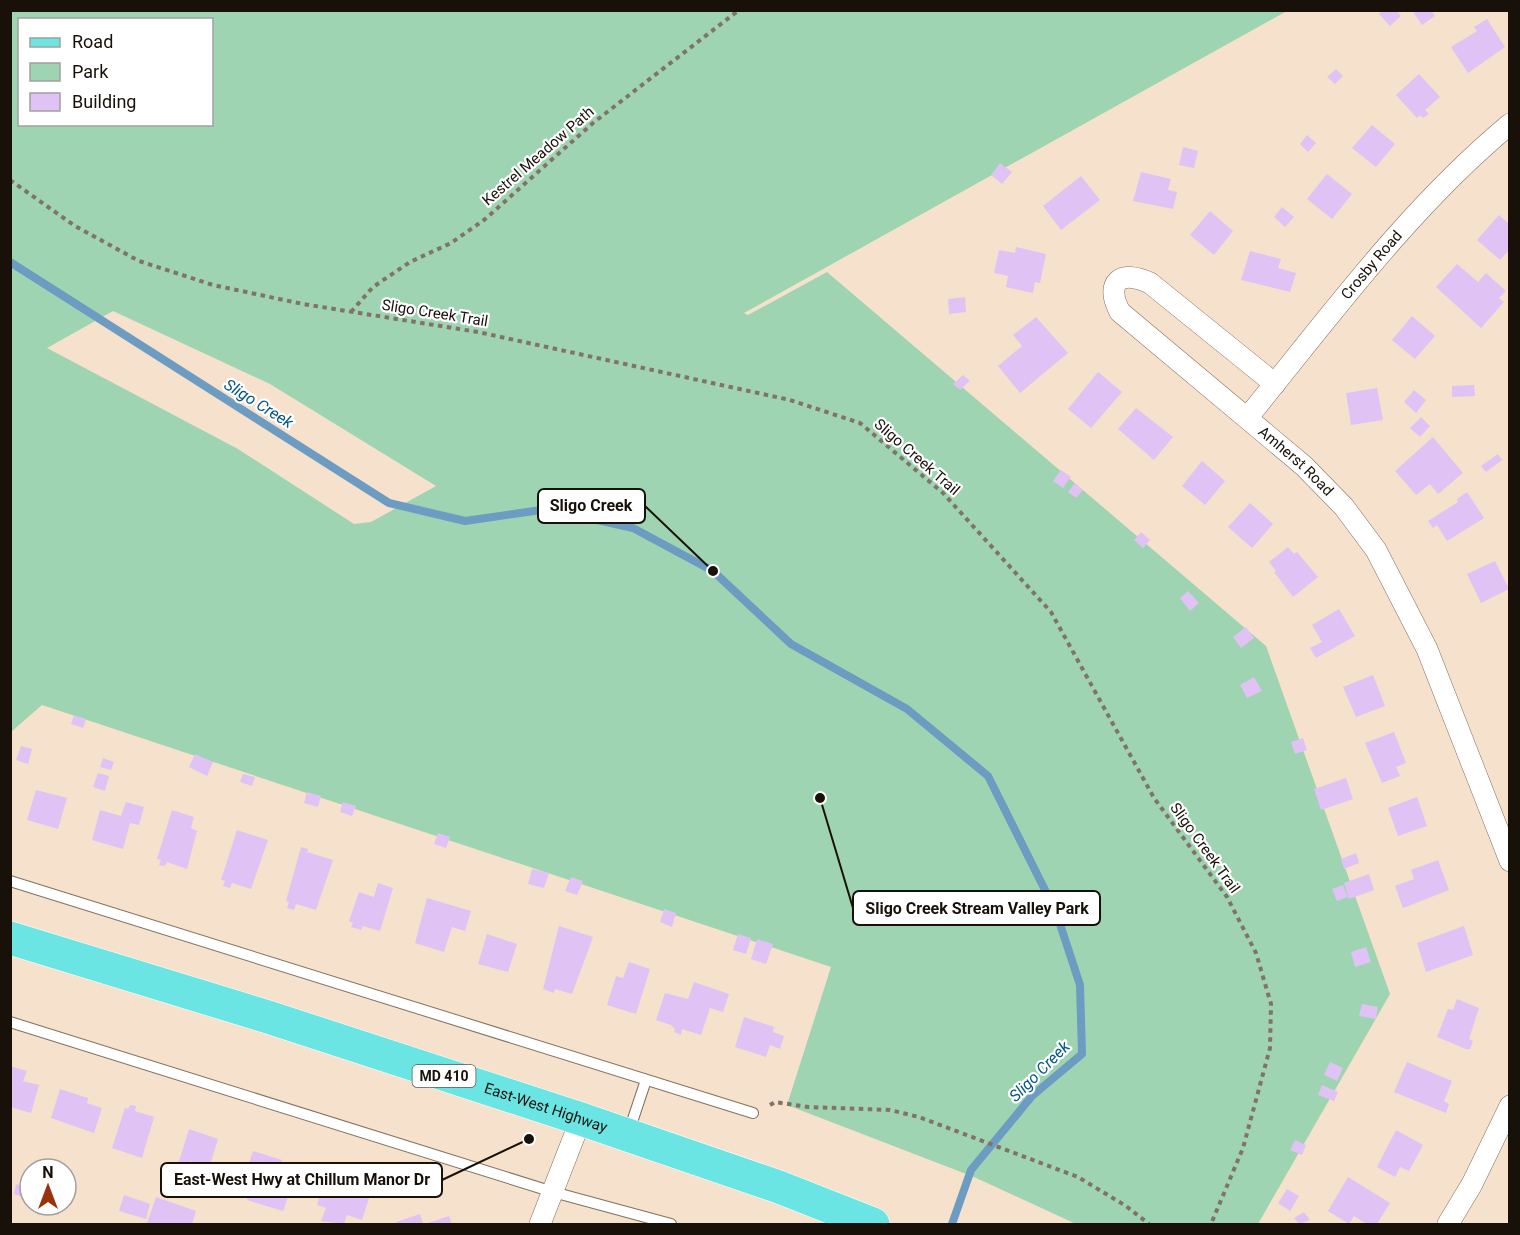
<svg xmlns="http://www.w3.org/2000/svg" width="1520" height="1235" viewBox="0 0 1520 1235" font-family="Roboto,sans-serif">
  <rect width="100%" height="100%" fill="#f6e1cd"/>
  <path fill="#9ed4b2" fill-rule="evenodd" d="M10,11H1287L744,313L748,315L827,272L1266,646L1390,994L1258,1224H1076L974,1177L787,1105L831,967L42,705L11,732ZM20,20H212V124H20ZM113,311L270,384L436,486L371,522L354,524L238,449L47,348Z"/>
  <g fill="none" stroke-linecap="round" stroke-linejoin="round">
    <path stroke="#6d9cc2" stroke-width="8" d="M10,262L389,503L465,521L548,509L633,528L713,571L791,644L907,709L988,776L1056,912L1080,985L1082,1054L1032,1096L971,1170L952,1224"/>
  </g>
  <path fill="#e0c2f5" d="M1382,10H1396L1401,16L1390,26L1379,14Z
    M1431,10L1435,16L1422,25L1413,12Z
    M1487,19L1505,47L1468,73L1451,47L1477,31L1474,27Z
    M1336,69L1343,76L1335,84L1327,77Z
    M1419,74L1440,97L1425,110L1429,114L1423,118L1420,115L1417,118L1396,95Z
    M1372,125L1395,144L1376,167L1352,148Z
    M1307,135L1316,143L1308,152L1300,144Z
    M1183,147L1198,151L1194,168L1179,165Z
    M1000,163L1012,172L1002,184L991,175Z
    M1141,172L1171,179L1168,190L1177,192L1173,209L1133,201Z
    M1327,174L1352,194L1332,219L1307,199Z
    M1081,176L1100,200L1061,230L1043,206Z
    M1282,207L1294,217L1285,227L1274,217Z
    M1210,211L1233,231L1214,255L1190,235Z
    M1499,215L1510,225V249L1500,260L1477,240Z
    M1016,247L1046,254L1040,283L1035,282L1033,293L1006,287L1008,276L994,273L999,250L1015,253Z
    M1250,251L1281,259L1278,268L1296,273L1290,292L1241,280Z
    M1457,264L1478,282L1486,273L1506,291L1499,298L1504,302L1481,328L1436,287Z
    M965,297L966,312L949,314L948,299Z
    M1412,316L1435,336L1415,359L1392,340Z
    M1036,317L1068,353L1020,393L998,366L1022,346L1013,335Z
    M1098,372L1122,392L1091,428L1068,409Z
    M963,375L970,381L960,390L953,384Z
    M1474,385L1475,396L1452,397V386Z
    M1377,388L1383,420L1351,425L1346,393Z
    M1414,390L1426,400L1416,413L1404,402Z
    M1136,408L1173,437L1154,460L1118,429Z
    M1421,417L1430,426L1420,437L1410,428Z
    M1433,437L1463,473L1438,494L1430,484L1416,495L1395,471Z
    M1498,454L1502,460L1486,472L1481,466Z
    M1202,461L1225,481L1205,505L1182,486Z
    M1061,470L1071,477L1063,488L1053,481Z
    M1075,483L1083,490L1076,498L1068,492Z
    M1467,492L1484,518L1447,541L1437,525L1433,528L1428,521L1458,502L1457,499Z
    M1250,503L1273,524L1252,548L1228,527Z
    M1141,532L1150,540L1143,548L1134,540Z
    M1288,547L1294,554L1297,552L1318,577L1293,597L1274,572L1276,571L1269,562Z
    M1495,561L1509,589L1481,603L1467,574Z
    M1188,591L1199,603L1190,611L1180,598Z
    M1339,609L1355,636L1316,658L1310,648L1322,642L1312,625Z
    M1246,627L1254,638L1241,648L1233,637Z
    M1373,675L1385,706L1356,717L1343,687Z
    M1254,677L1262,691L1247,698L1240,685Z
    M74,715L86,719L83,728L71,724Z
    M1394,732L1406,763L1396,767L1400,776L1382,783L1365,743Z
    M1303,738L1307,750L1295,754L1291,742Z
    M21,746L32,749L28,764L16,760Z
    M195,754L213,762L207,776L189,767Z
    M103,758L114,762L111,770L100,767Z
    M98,773L109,776L105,791L93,787Z
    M243,774L255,777L252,786L240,782Z
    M1346,778L1353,799L1321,810L1314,789Z
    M36,790L67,798L58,829L27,820Z
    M307,792L321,796L318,807L304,803Z
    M1417,797L1427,826L1398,836L1388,808Z
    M126,802L144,807L139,825L130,823L123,849L92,840L100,810L121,816Z
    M343,802L356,806L352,816L340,812Z
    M172,810L194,817L191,828L197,831L187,869L167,862L165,866L159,865L161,860L157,859Z
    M237,830L268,840L251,889L232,883L230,888L223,886L225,881L221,880Z
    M438,833L450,837L446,848L434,844Z
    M301,847L308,849L307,852L333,860L316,910L296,904L294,910L287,908L289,902L286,901Z
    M1356,853L1359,863L1344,869L1341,859Z
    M1438,860L1449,890L1403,908L1395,886L1414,879L1411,870Z
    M532,869L549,873L544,888L528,884Z
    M1369,874L1374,890L1349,899L1344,883Z
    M571,877L583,881L577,895L565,891Z
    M378,883L393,888L380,931L363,926L361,930L351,927L353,923L349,921L359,892L374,897Z
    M1343,885L1348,897L1337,901L1332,889Z
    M427,898L471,911L465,931L452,927L444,952L415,943Z
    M664,909L676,913L672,927L660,922Z
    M559,926L593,937L572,994L555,989L554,993L543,989Z
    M1464,926L1473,955L1426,972L1417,943Z
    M487,934L517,944L508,972L478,964Z
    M738,934L751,938L746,954L733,950Z
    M757,939L773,944L766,964L751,959Z
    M1366,947L1371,962L1355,967L1351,952Z
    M629,962L650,969L636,1014L607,1005L616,976L623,978Z
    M694,982L729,994L723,1012L710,1008L701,1035L682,1029L681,1035L674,1032L675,1029L671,1025L656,1020L665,993L688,999Z
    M1457,999L1479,1008L1469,1039L1473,1041L1470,1049H1466L1437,1037L1448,1009L1453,1010Z
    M1362,1004L1378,1007L1376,1019L1359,1016Z
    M744,1017L774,1027L773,1032L784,1036L780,1049L770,1045L766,1057L735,1047Z
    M1330,1062L1343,1068L1337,1081L1324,1075Z
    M1407,1062L1452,1081L1444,1101L1449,1104L1446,1113L1394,1092Z
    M10,1066L27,1071L23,1081L39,1085L31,1113L10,1107Z
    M1322,1085L1338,1092L1334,1101L1318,1095Z
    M60,1089L88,1098L87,1103L102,1108L94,1133L51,1118Z
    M130,1105L136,1106L135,1111L154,1117L142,1158L112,1148L125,1108L128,1109Z
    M189,1129L218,1139L209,1168L191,1161L188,1171L183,1169L182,1173L176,1171Z
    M1396,1130L1423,1145L1409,1171L1400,1167L1395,1177L1377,1167Z
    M1295,1140L1306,1145L1302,1155L1290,1150Z
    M253,1151L282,1160L273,1189L288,1197L283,1211L247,1200L250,1190L241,1187Z
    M326,1176L356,1186L355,1189L370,1195L362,1220L347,1215L344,1224L321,1221L326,1208L317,1205Z
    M1348,1177L1390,1203L1377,1224H1367L1354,1216L1349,1224L1328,1211Z
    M16,1184L29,1188L26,1198L14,1194Z
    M1287,1189L1299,1196L1290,1211L1278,1203Z
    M124,1195L150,1204L146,1219L119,1211Z
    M156,1197L196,1211L192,1224L147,1223Z
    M1304,1212L1310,1220L1299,1224L1294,1218Z
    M420,1214L423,1224H397L396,1222Z
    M449,1216L452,1224H425Z"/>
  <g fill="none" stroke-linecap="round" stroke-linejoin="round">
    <g stroke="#83705e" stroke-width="12">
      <path id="lane" d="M10,881L753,1113
        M10,1022L553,1192L671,1224
        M629,1131L646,1080"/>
    </g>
    <g stroke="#83705e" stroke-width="22">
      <g id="street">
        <path id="s1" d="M1275,384L1150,283C1121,269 1104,282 1120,312L1304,466L1344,507L1376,550L1427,649L1510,861"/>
        <path id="s2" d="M1248,417C1330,316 1409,208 1510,124"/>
        <path d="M540,1224L581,1119"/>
        <path d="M1448,1224L1472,1184L1510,1106"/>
      </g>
    </g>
    <g stroke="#fff" stroke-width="34">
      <g id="primary">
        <path id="s3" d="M10,938L268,1017L581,1119L779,1187L873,1224"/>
      </g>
    </g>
    <path stroke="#817366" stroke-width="4" stroke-dasharray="4.5 4.5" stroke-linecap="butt" d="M10,180L75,226L139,261L213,285L303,304L478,332L790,400L860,423L943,493L1051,612L1154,798L1227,897L1256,953L1271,1004L1270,1048L1243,1148L1211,1224
      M351,312L373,287L410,262L451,243L484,220L593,123L739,10
      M770,1105L775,1102L808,1107L890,1110L919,1117L1078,1177L1126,1206L1149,1224"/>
    <use href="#lane" stroke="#fff" stroke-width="10"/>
    <use href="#street" stroke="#fff" stroke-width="21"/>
    <use href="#primary" stroke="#6ae5e3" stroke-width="33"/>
  </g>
  <g text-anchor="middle" stroke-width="4.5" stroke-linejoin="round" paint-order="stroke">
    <rect fill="#fff" stroke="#5d5854" stroke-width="1.5" x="412.5" y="1065" width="63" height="22" rx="4.5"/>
    <g font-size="14" font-weight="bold" fill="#18110a">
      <text x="444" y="1081">MD 410</text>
    </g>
    <g font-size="15" fill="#18110a" stroke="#fff">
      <text transform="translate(538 156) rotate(-41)" y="5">Kestrel Meadow Path</text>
      <text dy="5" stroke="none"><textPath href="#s2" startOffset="196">Crosby Road</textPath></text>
      <text transform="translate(435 313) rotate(9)" y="5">Sligo Creek Trail</text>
      <text transform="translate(917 457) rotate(41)" y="5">Sligo Creek Trail</text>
      <text dy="5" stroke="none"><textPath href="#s1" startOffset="458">Amherst Road</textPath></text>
      <text transform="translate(1205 848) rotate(54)" y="5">Sligo Creek Trail</text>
      <text dy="5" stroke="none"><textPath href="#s3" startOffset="562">East-West Highway</textPath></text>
    </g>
    <g font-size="16" font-style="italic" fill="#035687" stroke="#fff">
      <text transform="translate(259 403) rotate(32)" y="6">Sligo Creek</text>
      <text transform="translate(1039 1071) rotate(-45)" y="6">Sligo Creek</text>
    </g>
  </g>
  <path fill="none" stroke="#18110a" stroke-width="2" d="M713 571L645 506M820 798L853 908M529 1139L442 1180"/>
  <g fill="#18110a" stroke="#fff" stroke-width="2">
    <circle cx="713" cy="571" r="6"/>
    <circle cx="820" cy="798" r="6"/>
    <circle cx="529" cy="1139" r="6"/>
  </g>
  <g fill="#fff" stroke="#18110a" stroke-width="2">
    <rect x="538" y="489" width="107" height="34" rx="6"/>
    <rect x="853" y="891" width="247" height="34" rx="6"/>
    <rect x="161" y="1163" width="281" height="34" rx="6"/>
  </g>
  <g font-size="16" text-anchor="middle" font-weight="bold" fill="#18110a">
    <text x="591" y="511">Sligo Creek</text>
    <text x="977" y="914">Sligo Creek Stream Valley Park</text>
    <text x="302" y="1185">East-West Hwy at Chillum Manor Dr</text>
  </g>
  <rect width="1520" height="1235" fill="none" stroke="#18110a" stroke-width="24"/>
  <rect x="18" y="18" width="195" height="108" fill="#ffffff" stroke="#a3a09d" stroke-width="1.5"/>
  <rect x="30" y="38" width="30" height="9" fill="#6ae5e3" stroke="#a3a09d" stroke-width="1.5"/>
  <text x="72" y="48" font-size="18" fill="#18110a">Road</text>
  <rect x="30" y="63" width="30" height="18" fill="#9ed4b2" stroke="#a3a09d" stroke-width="1.5"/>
  <text x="72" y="78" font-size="18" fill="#18110a">Park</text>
  <rect x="30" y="93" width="30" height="18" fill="#e0c2f5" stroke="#a3a09d" stroke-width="1.5"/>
  <text x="72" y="108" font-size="18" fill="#18110a">Building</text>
  <g transform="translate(48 1187)"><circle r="28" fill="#ffffff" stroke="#a3a09d" stroke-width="1.5"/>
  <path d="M0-4.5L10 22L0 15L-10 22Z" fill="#99320d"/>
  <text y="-9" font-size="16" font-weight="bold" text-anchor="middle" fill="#18110a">N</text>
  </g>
</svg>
